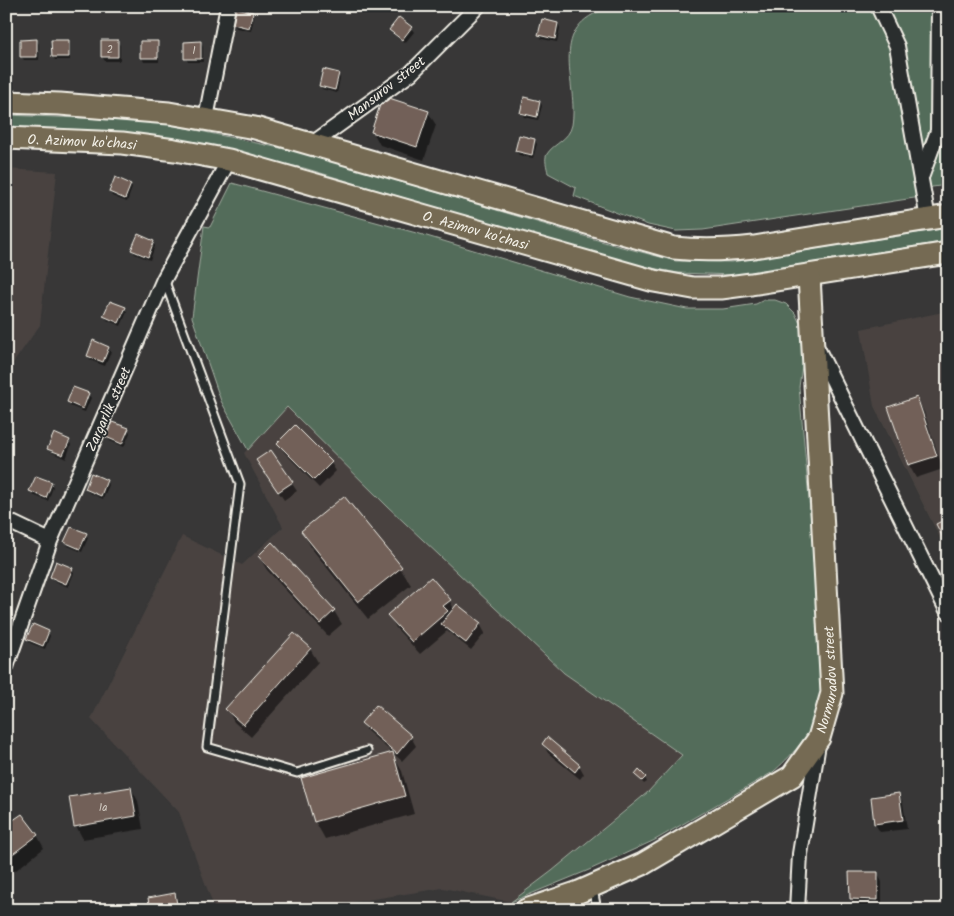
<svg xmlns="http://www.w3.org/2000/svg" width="954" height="916" viewBox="0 0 954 916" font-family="Kalam,sans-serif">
  <rect width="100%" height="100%" fill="#383737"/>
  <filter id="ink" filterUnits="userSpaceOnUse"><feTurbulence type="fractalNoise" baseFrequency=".02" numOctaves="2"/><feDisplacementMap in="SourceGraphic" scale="10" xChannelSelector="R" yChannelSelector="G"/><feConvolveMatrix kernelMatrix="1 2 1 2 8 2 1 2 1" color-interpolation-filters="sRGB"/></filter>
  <g filter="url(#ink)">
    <path fill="#494341" d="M6,169L57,172L40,325L6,373Z
      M948,311V554L874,406L861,329Z
      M287,407L387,506L564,673L683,755L648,792L552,871L511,902L443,888L303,910H215L179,812L91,719L182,536L242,565L283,527L244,453Z"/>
    <path fill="#526c5a" stroke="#a3aea1" d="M603,6H948V185L932,187L921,197L703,230L676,231L648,225L574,196L576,188L548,173C547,167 544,159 547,154C554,143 569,140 572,125C579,83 547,30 603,10Z
      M6,115L131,120L172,125L308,154L614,245L676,261L732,262L948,228V241L734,275L678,273L611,260L304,168L172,141L6,129Z
      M232,183L420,234L630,297L687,309H723L756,304L764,300H775L786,304L795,313L801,326L804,352L799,387L825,680C823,692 821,704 817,715C811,735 789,758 773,772L655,840L589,870L511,902L552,871L648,792L682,755L564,673L387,506L287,407L248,450L221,401L192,317L204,226L210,227Z"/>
    <path fill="#0007" d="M252,13L254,17L251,31L236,28L234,24Z
      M558,24L560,28L557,42L542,39L539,35Z
      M411,28L414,32L405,43L393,34L390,30Z
      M37,41L39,44V60H24L21,56Z
      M68,41L70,45V60H55L53,57Z
      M117,42L120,45V61H105L102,57Z
      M157,42L159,46V62H144L142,58Z
      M201,43L203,47V62H188L186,58Z
      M338,74L340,78L337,93L322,89L320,86Z
      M540,102L542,106L538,120L524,117L521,113Z
      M428,112L436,125L424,160L380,145L373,132Z
      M534,140L537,144L533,158L519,155L516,151Z
      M130,185L132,188L127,202L112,196L110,192Z
      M153,242L155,246L150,260L135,254L133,250Z
      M125,308L127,312L121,326L107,320L105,316Z
      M108,348L111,352L105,366L90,360L88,356Z
      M74,388L88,394L91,398L85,412L70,406L68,402Z
      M917,399L924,412L943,469L916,478L909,465L890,408Z
      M128,429L130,433L124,447L110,441L108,437Z
      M69,441L71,445L66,459L51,452L49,448Z
      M279,443L331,463L336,471L319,488L284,452Z
      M270,452L297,491L284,500L263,469Z
      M106,481L109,485L103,499L88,492L86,489Z
      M51,483L53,487L48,501L33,495L31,491Z
      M302,531L400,568L411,585L368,619L312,549Z
      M86,534L88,538L82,552L68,546L65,542Z
      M259,557L334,611L342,624L328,636L267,570Z
      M72,569L74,573L68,587L54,581L51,577Z
      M450,601L454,609L480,624L485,633L471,650L447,631L420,654L396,628L389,615Z
      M6,615L11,620L6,633Z
      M48,632L50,636L45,649L30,643L28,639Z
      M294,634L310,649L318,662L251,737L234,722L227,709Z
      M362,723L411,737L416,746L402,761L367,731Z
      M543,744L579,765L584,774L580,779L548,753Z
      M392,754L402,771L414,814L325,839L315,821Z
      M636,775L645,778L647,782L644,784Z
      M131,788L138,801L143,829L83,839L76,826Z
      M898,794L903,803L907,829L880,832L875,824Z
      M6,827L37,835L44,848L6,878Z
      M851,873H877L882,882V908H856L851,899Z
      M175,895L180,903L181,910H151Z"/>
    <path fill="#726059" stroke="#f4f1e8" d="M236,8L253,12L249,28L233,24Z
      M399,17L412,27L402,40L389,30Z
      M542,19L558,23L555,39L538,35Z
      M37,39V57H20V40Z
      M51,40H69V57H52Z
      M101,40H118V57H101Z
      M140,41H158V58H140Z
      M201,41V59H184V42Z
      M323,69L339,73L335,90L319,86Z
      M383,96L429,111L417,147L371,132Z
      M524,97L540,101L537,117L520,113Z
      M519,135L535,139L532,155L515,151Z
      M115,177L131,184L125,199L109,192Z
      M138,234L154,241L148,257L131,250Z
      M110,301L126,307L119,323L103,316Z
      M93,340L109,347L103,362L87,356Z
      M73,387L89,393L83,409L67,402Z
      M917,397L937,456L908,465L888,407Z
      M112,422L129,428L122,444L106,437Z
      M295,425L332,462L314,480L277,443Z
      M54,433L70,440L63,455L47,449Z
      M271,450L293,482L278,492L256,460Z
      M91,473L107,480L101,496L85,489Z
      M36,476L52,482L46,498L29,491Z
      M344,496L402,567L358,602L301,531Z
      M948,518V548L936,524Z
      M71,527L87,533L80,549L64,542Z
      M272,542L335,610L320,624L258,556Z
      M56,561L73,568L66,584L50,577Z
      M431,577L451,600L443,606L448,611L412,642L387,615Z
      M457,604L481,623L466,643L441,624Z
      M33,624L49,631L43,646L26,639Z
      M294,633L311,648L243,725L225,709Z
      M376,705L412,736L397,754L361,723Z
      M547,737L580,765L575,772L542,744Z
      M393,752L405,796L314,822L301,778Z
      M639,770L646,777L642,781L635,775Z
      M131,787L136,816L74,827L69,797Z
      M899,793L903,820L874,824L871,797Z
      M22,814L38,835L6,859V825Z
      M849,872H878V900L850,899Z
      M175,893L178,910H150L148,898Z"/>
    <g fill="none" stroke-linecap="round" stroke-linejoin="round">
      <g stroke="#f4f1e8" stroke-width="11">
        <path id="service" d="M164,279L240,484L207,747L297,773L367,751
          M593,889L597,910"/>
      </g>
      <g stroke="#f4f1e8" stroke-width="18">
        <path id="minor" d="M878,6L897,46L928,219
          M206,118L228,6
          M312,144L411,73L478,6
          M922,175L938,131L939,6
          M816,346L948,612
          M6,520L50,541
          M6,667L50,541L164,279L229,160
          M797,910L800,854L818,744"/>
      </g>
      <g stroke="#f4f1e8" stroke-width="25">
        <g id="primary">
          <path d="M6,102L60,104L169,113L255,128L674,248C701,251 727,250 754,247L948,216"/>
          <path id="s1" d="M6,138L122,143L175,150L229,160L654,281L693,288H721L751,284L948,253"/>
          <path id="s2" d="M526,910L579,892L643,864L792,776L819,738L832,693L809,276"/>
        </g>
      </g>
      <use href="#service" stroke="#2a2d2e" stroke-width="7"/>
      <use href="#minor" stroke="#2a2d2e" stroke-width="14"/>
      <use href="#primary" stroke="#746b52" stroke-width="21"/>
    </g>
  </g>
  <g text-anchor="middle" stroke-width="4" stroke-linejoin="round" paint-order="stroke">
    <g font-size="11" fill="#d4cdc4">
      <text x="110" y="53">2</text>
      <text x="194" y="54">1</text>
      <text x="103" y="811">1a</text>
    </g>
    <g font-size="14" fill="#f4f1e8" stroke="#2a2d2e">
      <text transform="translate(386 88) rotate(-38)" y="5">Mansurov street</text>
      <text dy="5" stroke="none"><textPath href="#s1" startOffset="76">O. Azimov ko'chasi</textPath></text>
      <text dy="5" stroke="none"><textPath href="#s1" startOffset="481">O. Azimov ko'chasi</textPath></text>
      <text transform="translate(108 409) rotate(-66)" y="5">Zargarlik street</text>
      <text dy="5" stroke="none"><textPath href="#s2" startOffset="405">Normuradov street</textPath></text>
    </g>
  </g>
  <rect width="954" height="916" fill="none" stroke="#2a2d2e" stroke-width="25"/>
  <rect x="12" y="12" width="929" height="891" fill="none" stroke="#f4f1e8" stroke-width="2" filter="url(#ink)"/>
</svg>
